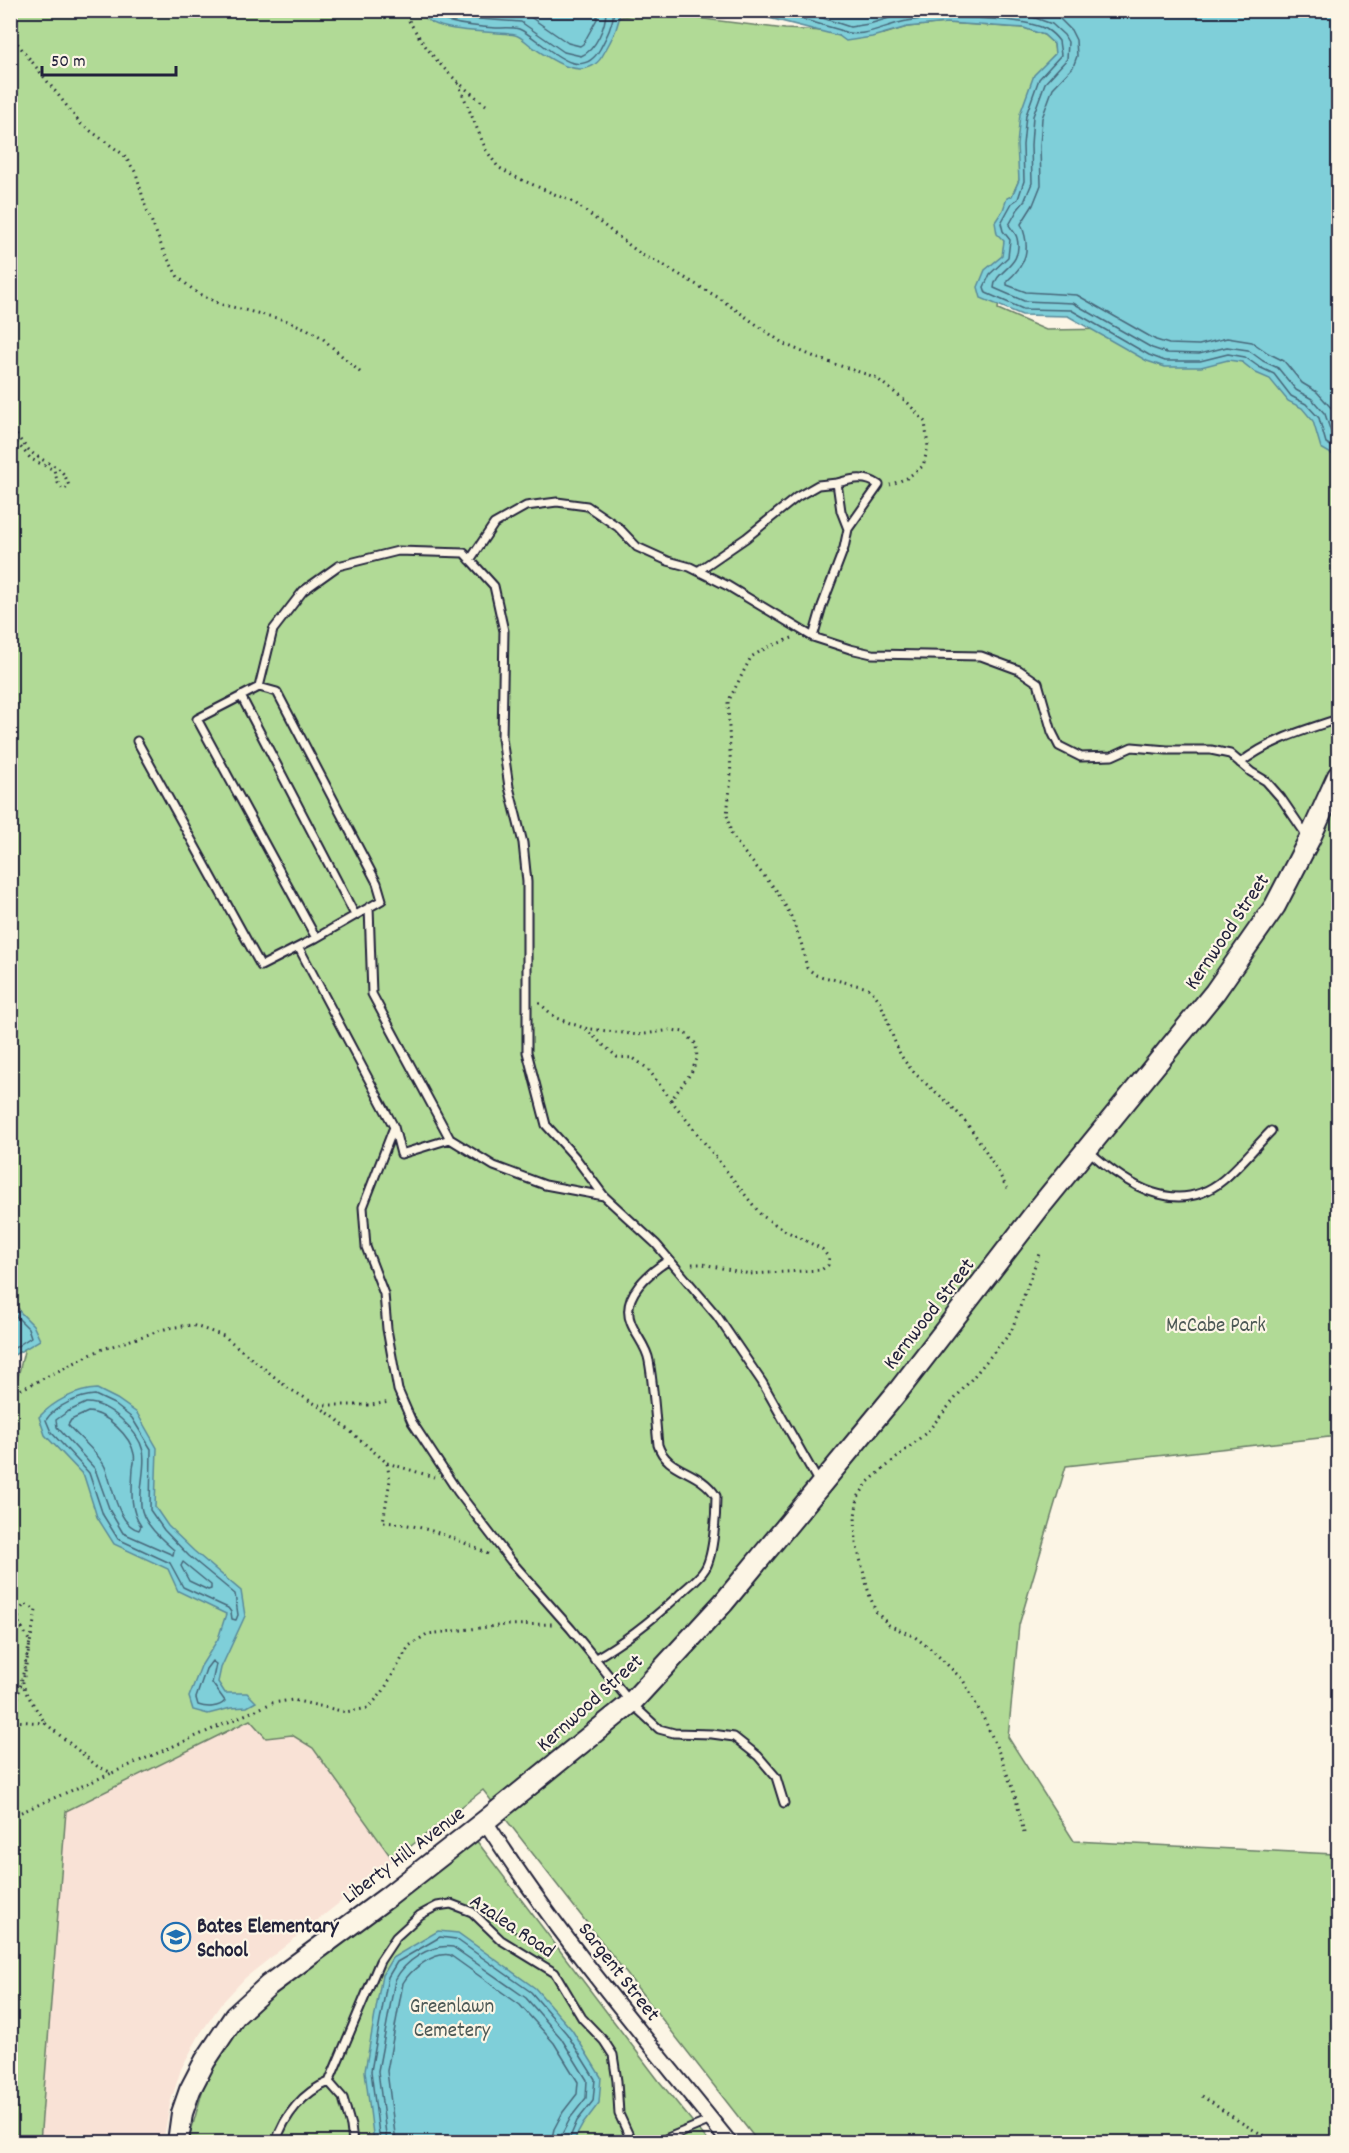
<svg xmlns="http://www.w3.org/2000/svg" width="1349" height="2153" viewBox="0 0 1349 2153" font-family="Dekko,sans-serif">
  <rect width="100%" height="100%" fill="#fcf5e5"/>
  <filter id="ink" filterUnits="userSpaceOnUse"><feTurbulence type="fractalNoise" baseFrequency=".0167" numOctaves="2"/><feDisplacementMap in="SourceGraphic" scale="12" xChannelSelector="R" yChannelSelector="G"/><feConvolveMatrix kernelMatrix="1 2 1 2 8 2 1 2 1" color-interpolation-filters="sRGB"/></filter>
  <g filter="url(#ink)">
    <path fill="#f9e2d6" d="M250,1719L266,1738L292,1735L313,1748L393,1860L245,1978L221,2004L200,2034L181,2069L170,2104L163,2142H40L66,1811Z"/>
    <path fill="#b1da96" stroke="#6a7e68" stroke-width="1.5" d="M481,10L580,25L647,12L785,29L884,34L907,27L946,23L992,26L1024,28L1044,35L1054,44L1055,54L1043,67L1019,180L1012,196L1008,198L998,309L1046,330L1186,328L1248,344L1338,447V1436L1066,1466L1019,1625L1008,1737L1074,1841L1334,1854L1338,1859V2142H758L483,1790L393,1860L313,1748L292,1735L266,1738L250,1720L66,1811L40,2142H11L10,1382L17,1381L24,1351L19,1309L10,1302L11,11Z
      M476,1840L659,2081L709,2142H188L208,2071L251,2013Z"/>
    <path fill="#7fcfd9" stroke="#5a8a9a" stroke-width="1.5" d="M420,11H620C619,28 612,38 604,53C587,86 551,60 530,45C525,41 520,36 515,35C493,30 429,35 420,11Z
      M742,11H1338V458L1321,448L1313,421L1302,408L1288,401L1270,379L1256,373L1242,362L1228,360L1201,367H1165L1147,361L1068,316L1022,315L981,298L978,287L985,270L1002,256L1004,241L997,234L995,222L1003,210L1007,198L1012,196L1019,180L1017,145L1020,114L1034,75L1055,54L1054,44L1044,35L1024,28L947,23L907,27L872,37L846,41L839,36Z
      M10,1302L33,1325L40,1340L11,1357Z
      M97,1389L117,1399L137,1413L157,1448L155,1507L168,1526L194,1551L241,1591L245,1616L221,1668L218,1682L225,1693H247L256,1702L247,1707L231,1708L208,1714L193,1710L189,1697L201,1666L218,1639L226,1614L178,1591L168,1569L114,1544L97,1517L84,1476L45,1435L39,1417C54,1401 76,1390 97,1389Z
      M438,1931L458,1933L535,1988L572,2030L601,2077L599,2103L583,2124L573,2142H374L365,2071L382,1975L392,1958Z"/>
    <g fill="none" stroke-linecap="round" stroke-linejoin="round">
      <path stroke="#47677a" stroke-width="1.5" d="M426,10C437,24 479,27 496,28C503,28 513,27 519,29C541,38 578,88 600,49C607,36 613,25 614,10
        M438,10L478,19L521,22L564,52L581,56C596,50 606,26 606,10
        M483,10L526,14L568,43L580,46L583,44L597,19V10
        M770,10L840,30C860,41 886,24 907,21C937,16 1019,16 1046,29C1051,32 1056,37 1059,41L1061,55L1039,79L1026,115L1023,145L1024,181L1018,199L1012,203L1001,223L1003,231L1010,240L1008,257L990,274L984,287L986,293L1023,309L1071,310L1149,355L1165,361H1200L1228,354L1245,357L1259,367L1274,374L1291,396L1306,404L1319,418L1326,443L1338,450
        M798,10L850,27L869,24L906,13L939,10
        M957,10L1027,15L1052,24L1064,35L1068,42L1067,59L1045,83L1033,116L1031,145L1032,183L1024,202L1018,209L1009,225C1011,229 1016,233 1017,238C1024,267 994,270 994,288L1024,301L1073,303L1152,348L1167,353L1199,354L1227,347L1248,350L1263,361L1278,368L1296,390L1312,399L1325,414L1333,438L1338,441
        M1042,10L1057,16L1071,30L1076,40L1077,56L1073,67L1053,88L1042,118L1040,146L1041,185L1033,205L1021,224C1031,248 1027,264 1007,281V285L1026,292L1077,295L1156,340L1169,344L1199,345L1227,338L1252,342L1268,353L1284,361L1302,383L1317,392L1333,410L1338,426
        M10,1310L28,1328L31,1337L10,1351
        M95,1395L114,1404L132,1418L151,1449L150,1510L164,1530L189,1556L235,1594L238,1615L236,1620L232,1619L231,1612L228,1608L183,1587L170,1563L118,1539L103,1515L89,1473L51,1432L46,1420C55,1406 79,1396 95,1395Z
        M86,1403C108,1402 138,1430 143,1451C147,1465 137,1494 142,1511C146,1526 163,1540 174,1550L173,1555L123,1533L110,1511L95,1469L57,1427L56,1420L67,1412Z
        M88,1412C106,1412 131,1437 134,1454C135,1458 134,1464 133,1468C132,1488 129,1509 141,1526L139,1530C117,1525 113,1486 105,1467C98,1452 79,1438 68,1425L71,1420Z
        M183,1562L211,1585V1589L208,1590L189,1581L181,1566Z
        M212,1661L216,1664L212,1683L225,1701C219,1708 207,1708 198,1705L196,1698L206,1669Z
        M380,2142L371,2071L388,1977L397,1962L440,1937L456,1939L531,1992L567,2034L595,2079L593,2101L577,2121L568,2142
        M387,2142L378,2071L395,1980C405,1961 431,1943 453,1947L526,1998L561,2038L587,2080L586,2098L571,2117L562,2134L560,2142
        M396,2142L387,2071L403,1983C411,1969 434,1952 450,1955L520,2005L554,2043L578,2082L577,2094L563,2112L554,2129L551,2142"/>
      <g stroke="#22223b" stroke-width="11">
        <path id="service" d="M470,560L494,524L526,506L557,502L587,506L618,527L637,547L668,561L690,567L728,586L813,637L850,649L872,654L981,656L1019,670L1038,683L1052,732L1059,746L1081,757L1112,756L1132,747L1167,750H1211L1230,754L1251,772L1266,781L1281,798L1307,836
          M698,571L746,538L797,497L818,485L837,483
          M813,637L822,606L844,548L848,529L841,511L837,483C852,479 865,475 879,485L848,529
          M259,687L273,630L303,591L338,566L398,551L464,553L494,586L504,631L502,738L509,787L523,843L527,882V1052L546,1125L575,1157L604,1196L656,1244L717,1316L762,1382L819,1483
          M259,687L277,692L377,883L382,900L316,938L197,719Z
          M241,696L355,915
          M137,741L261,966L316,938
          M1240,763C1272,739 1302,731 1338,719
          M369,907L372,994L450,1139L494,1166L545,1185L604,1196
          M299,948L394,1127L401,1154L450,1139
          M394,1127L363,1207L366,1247L384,1294L387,1329L398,1390L412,1422L458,1492L511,1561L571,1629L631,1703L659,1729L674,1733L712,1734L734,1737L758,1756L776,1777L784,1803
          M1089,1151C1126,1185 1177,1218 1223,1180C1240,1166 1255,1147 1271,1131
          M594,1659C626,1641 652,1620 679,1595C687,1587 699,1579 705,1569C714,1555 716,1513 716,1496C699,1469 667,1473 658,1445C655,1417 654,1388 649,1361C647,1347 636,1336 631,1323C620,1296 650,1272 669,1260
          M329,2082L380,1961L396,1937L420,1915L437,1906L451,1904L472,1912L501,1940L555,1973L582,2018L604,2041L613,2055L617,2081L619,2114L632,2142
          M329,2082L343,2098L351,2126L353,2142
          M276,2142C284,2116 303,2092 329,2082
          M658,2142L711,2120"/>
      </g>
      <g stroke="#22223b" stroke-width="18">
        <path id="minor" d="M485,1821C557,1935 645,2037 729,2142"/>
      </g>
      <g stroke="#22223b" stroke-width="24">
        <path id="secondary" d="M178,2142L182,2113L190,2090L205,2061L235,2016L269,1985L389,1896L485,1821L631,1703L724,1602L899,1390L1039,1208L1215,992L1275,906L1309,840L1338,776"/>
      </g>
      <path stroke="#22223b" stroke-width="3" stroke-dasharray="1.5 4.5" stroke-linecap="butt" d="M403,10C427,54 447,75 486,105
        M10,34L81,124L124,155L136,173L145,205L164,252L178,277L197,293L220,304L285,320L307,329L321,337L361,373
        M458,83L486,150L498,167L513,176L575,203L642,255L658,262L719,298L784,344L822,360L875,377L908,403L925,422L928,447L923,466L907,478L890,485
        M10,425C17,436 25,448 35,455C52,467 62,464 69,486L63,490L58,483L54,470L31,459L10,435
        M792,638L766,648L751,657L728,702L731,778L727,815L731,834L742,850L776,890L790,914L801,942L807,968L816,975L868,988C886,1000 889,1036 902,1057C915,1078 937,1091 954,1109C974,1129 994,1164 1008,1190
        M539,1003L556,1018L584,1028L638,1035L671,1030L684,1032L696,1044L697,1059L691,1073L671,1100L761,1215L784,1230L822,1249L829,1258L828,1265L821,1270L750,1274L703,1264H688
        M585,1029L617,1057L633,1058L640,1063L648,1069L671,1100
        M10,1395L100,1350L168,1328L192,1325L224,1336L288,1388L317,1405L335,1418L387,1463L390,1480L383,1522C421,1524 456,1538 490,1555
        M319,1405H372L390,1402
        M387,1463L434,1477
        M14,1721L45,1723
        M10,1733L30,1642L19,1623L18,1612L25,1604L36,1610L23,1682L25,1691L45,1723L97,1766L112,1773L272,1703L293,1700L346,1712L368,1708L382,1693L409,1646L427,1634L506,1625L552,1624
        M10,1817L112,1773
        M1024,1833L1016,1799L1001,1757L986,1723L963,1680L932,1650L915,1637L889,1625L876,1612L869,1594L856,1543L855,1516L858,1497L868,1482L927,1432L1011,1332L1040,1251
        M483,1904L494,1912L520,1937
        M1202,2096C1227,2113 1253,2133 1281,2142"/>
      <use href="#service" stroke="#fcf5e5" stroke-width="7"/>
      <use href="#minor" stroke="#fcf5e5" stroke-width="14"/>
      <use href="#secondary" stroke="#fcf5e5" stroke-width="20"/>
    </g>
  </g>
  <defs>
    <g id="school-ring" transform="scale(1.5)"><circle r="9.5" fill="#fcf5e5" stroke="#1f6fb2" stroke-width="1.5"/><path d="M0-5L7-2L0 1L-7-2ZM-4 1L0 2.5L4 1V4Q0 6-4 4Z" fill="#1f6fb2"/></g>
  </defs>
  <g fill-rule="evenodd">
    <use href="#school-ring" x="176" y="1937"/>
  </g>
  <g text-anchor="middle" stroke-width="4.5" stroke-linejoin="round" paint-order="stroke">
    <g font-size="21" fill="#22223b" stroke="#fcf5e5">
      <text transform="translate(1226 931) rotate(-56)" y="7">Kernwood Street</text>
      <text transform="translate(928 1313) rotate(-52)" y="7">Kernwood Street</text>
      <text transform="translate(589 1702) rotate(-42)" y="7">Kernwood Street</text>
      <text transform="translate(403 1854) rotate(-37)" y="7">Liberty Hill Avenue</text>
      <text transform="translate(513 1925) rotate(34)" y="7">Azalea Road</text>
      <text transform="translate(620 1971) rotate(52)" y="7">Sargent Street</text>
    </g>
    <g font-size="21" fill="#4d5956" stroke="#fcf5e5">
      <text x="1216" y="1331">McCabe Park</text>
      <text x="452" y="2012">Greenlawn<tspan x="452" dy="24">Cemetery</tspan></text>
    </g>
    <g font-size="21" font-weight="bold" fill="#22223b" stroke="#fcf5e5" text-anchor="start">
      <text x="197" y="1932">Bates Elementary<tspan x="197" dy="24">School</tspan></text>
    </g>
  </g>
  <rect width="1349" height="2153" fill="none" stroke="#fcf5e5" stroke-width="36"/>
  <rect x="18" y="18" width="1313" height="2117" fill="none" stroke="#22223b" stroke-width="2" filter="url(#ink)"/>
  <path d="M42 66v9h134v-9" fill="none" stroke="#22223b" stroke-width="3"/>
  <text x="51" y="66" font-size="18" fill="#22223b" stroke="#fcf5e5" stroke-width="4.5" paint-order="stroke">50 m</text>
</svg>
